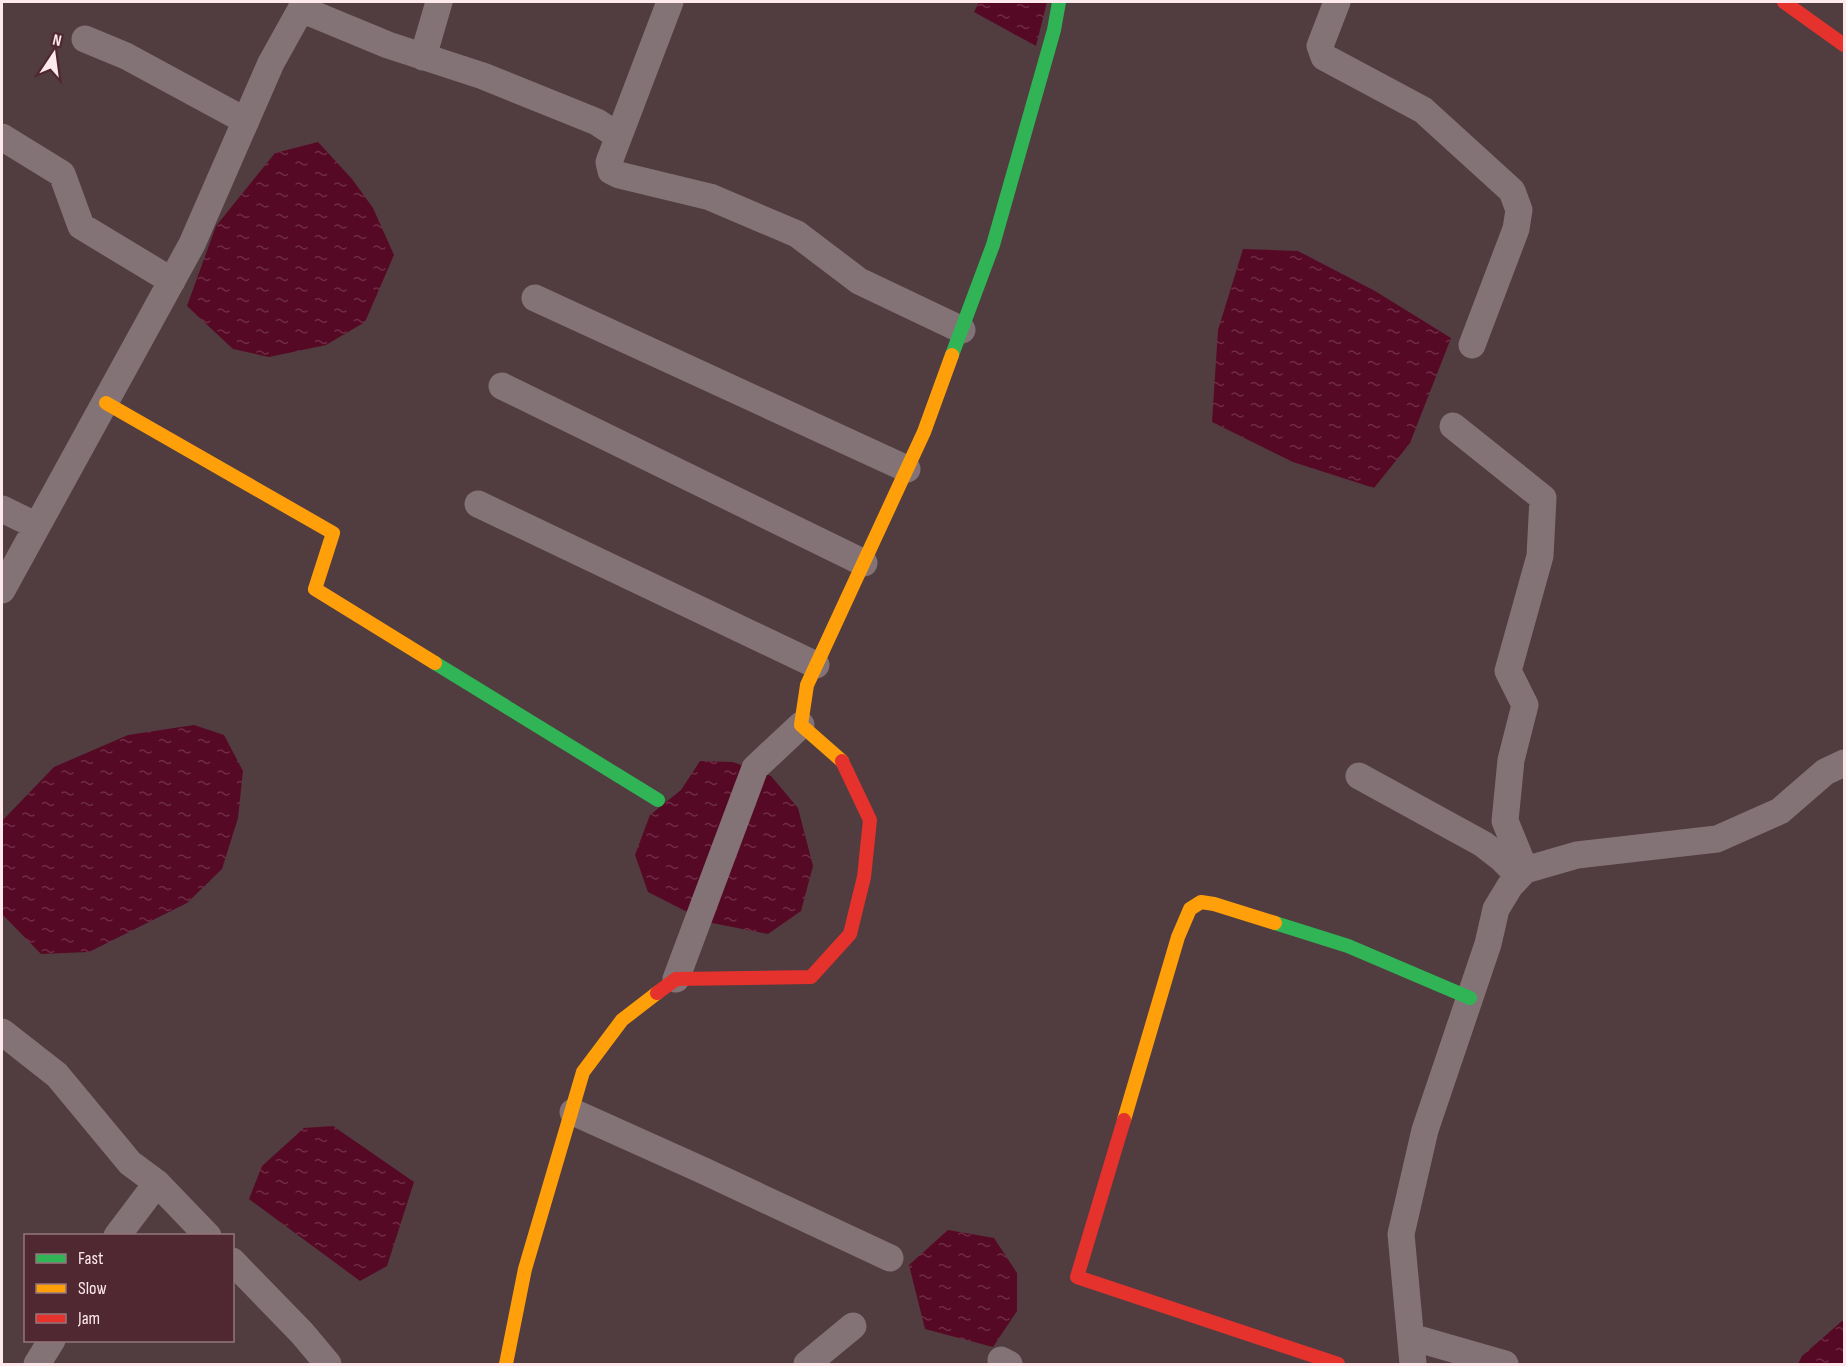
<svg xmlns="http://www.w3.org/2000/svg" width="1846" height="1366" viewBox="0 0 1846 1366" font-family="'Sofia Sans Condensed',sans-serif">
  <defs>
    <pattern id="water-ripples" width="26" height="14" patternUnits="userSpaceOnUse" patternTransform="scale(1.5)"><rect width="26" height="14" fill="#560925"/><path d="M2 4q2-2 4 0t4 0M15 11q2-2 4 0t4 0" fill="none" stroke="#6f2d45"/></pattern>
  </defs>
  <rect width="100%" height="100%" fill="#513c40"/>
  <path fill="url(#water-ripples)" d="M979,2H1047L1036,46L974,12Z
    M318,142L352,179L373,208L394,255L365,322L326,345L269,357L233,349L187,306L216,226L275,153Z
    M1243,249L1298,251L1375,291L1451,338L1410,443L1374,488L1293,462L1212,422L1218,330Z
    M194,725L224,735L243,771L238,818L222,869L187,903L89,952L41,954L2,914V821L54,767L128,735Z
    M700,761L733,762L771,776L798,808L813,866L801,911L768,934L707,922L648,892L635,855L650,815L681,790Z
    M333,1126L414,1182L387,1266L360,1281L249,1199L262,1166L304,1128Z
    M948,1230L994,1238L1017,1273V1311L993,1347L925,1329L909,1265Z
    M1842,1321H1844V1364H1798L1802,1356Z"/>
  <g fill="none" stroke-linecap="round" stroke-linejoin="round">
    <path stroke="#837376" stroke-width="27" d="M670,2L609,162L611,171L619,175L710,197L797,234L859,281L962,330
      M1337,2L1320,46L1324,57L1423,110L1512,191L1519,210L1516,229L1472,345
      M301,9L388,45L483,76L597,122L618,136
      M85,39L126,56L246,121
      M423,57L439,2
      M2,137L62,174L81,226L172,281
      M535,298L907,469
      M502,386L864,563
      M1453,426L1543,498L1540,556L1508,671L1525,705L1511,760L1505,821L1525,870
      M478,504L816,665
      M2,509L37,526
      M2,590L192,244L271,63L305,2
      M1359,776L1483,844L1501,858L1519,876
      M676,979L755,768L801,725
      M2,1032L57,1075L130,1163L157,1183L208,1236
      M573,1112L702,1170L890,1258
      M117,1236L157,1183
      M232,1261L302,1333L328,1364
      M1411,1337L1505,1364
      M1001,1360L1009,1364
      M37,1364L52,1340
      M807,1364L853,1326
      M1413,1364L1401,1234L1425,1130L1488,944L1496,909L1510,886L1525,870L1577,855L1717,839L1780,811L1825,772L1844,763"/>
    <path stroke="#30b455" stroke-width="14" d="M952,355L993,245L1054,30L1059,2
      M435,663L658,800
      M1275,923L1348,946L1470,998"/>
    <path stroke="#ff9f0a" stroke-width="14" d="M106,403L333,533L315,589L435,663
      M842,761L801,725L807,685L924,432L952,355
      M1124,1120L1178,937L1190,909L1201,902L1214,904L1275,923
      M506,1364L525,1269L583,1072L622,1020L657,993"/>
    <path stroke="#e5322d" stroke-width="14" d="M1784,2L1844,45
      M657,993L676,979L811,977L850,934L864,877L870,820L842,761
      M1124,1120L1077,1277L1338,1364"/>
  </g>
  <rect width="1846" height="1366" fill="none" stroke="#fee9ec" stroke-width="6"/>
  <rect x="24" y="1234" width="210" height="108" fill="#4f2831" stroke="#95757c" stroke-width="1.5"/>
  <rect x="36" y="1254" width="30" height="9" fill="#30b455" stroke="#95757c" stroke-width="1.5"/>
  <text x="78" y="1264" font-size="18" fill="#fee9ec">Fast</text>
  <rect x="36" y="1284" width="30" height="9" fill="#ff9f0a" stroke="#95757c" stroke-width="1.5"/>
  <text x="78" y="1294" font-size="18" fill="#fee9ec">Slow</text>
  <rect x="36" y="1314" width="30" height="9" fill="#e5322d" stroke="#95757c" stroke-width="1.5"/>
  <text x="78" y="1324" font-size="18" fill="#fee9ec">Jam</text>
  <g transform="translate(54 54) rotate(13)" stroke="#4f2831" stroke-width="4.5" paint-order="stroke">
  <path d="M0-4.5L10 22L0 15L-10 22Z" fill="#fee9ec"/>
  <text y="-9" font-size="16" font-weight="bold" text-anchor="middle" fill="#fee9ec">N</text>
  </g>
</svg>
